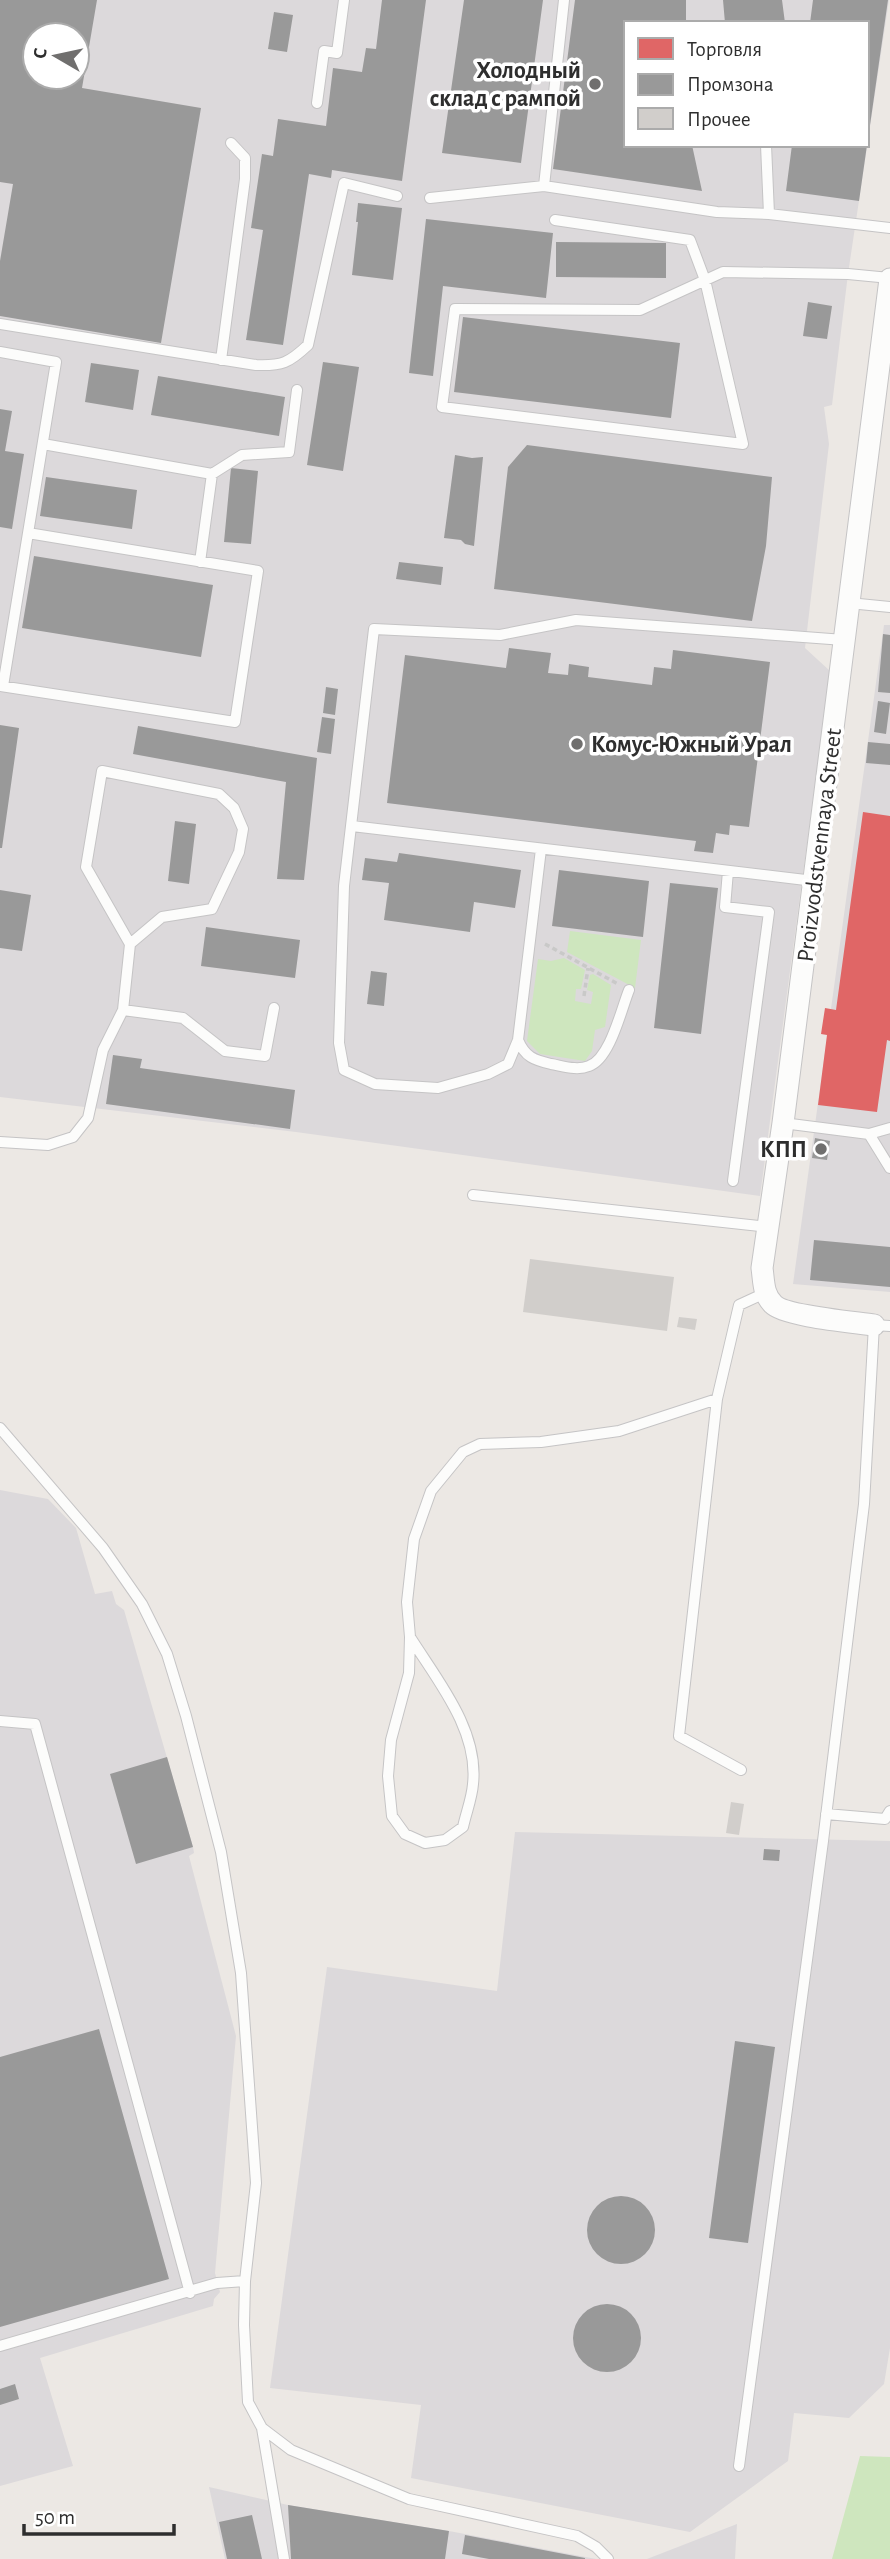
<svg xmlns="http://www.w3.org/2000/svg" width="890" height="2559" viewBox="0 0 890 2559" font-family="'Alegreya Sans',sans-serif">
  <rect width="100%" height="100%" fill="#ece8e4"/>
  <path fill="#dcd9db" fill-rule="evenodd" d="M0,0H889L848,274L832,405L824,407L829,444L805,648L830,671L760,1196L296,1132L0,1097ZM626,23H867V145H626ZM35,35H77V77H35Z
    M884,625H890V1292L793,1284Z
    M0,1490L48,1499L76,1528L95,1594L112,1591L116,1604L124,1610L193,1847L194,1853L189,1856L236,2036L215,2273L220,2292L214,2299L213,2306L40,2358L73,2466L0,2486Z
    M515,1832L890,1841V2348L884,2384L849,2418L794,2413L788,2461L690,2532L411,2478L421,2405L270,2388L327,1967L497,1991Z
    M209,2487L288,2505L449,2531L596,2559H225Z
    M737,2524L735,2559H647Z"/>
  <path fill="#cee6be" d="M570,931L641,940L635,988L567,952Z
    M564,958L585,970L581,989H576L575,1001L591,1004L593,992L587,990L590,975L593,974L611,985L605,1027L595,1030L592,1051L585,1061L540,1054L527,1041L538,959L551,961Z
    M860,2456L890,2457V2559H832Z"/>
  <path fill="#e06666" d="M863,812L890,816V1041L887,1040L877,1112L818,1105L827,1035L821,1034L825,1008L836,1010Z"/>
  <path fill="#999" fill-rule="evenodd" d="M0,0H97L82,88L201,108L161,343L0,316V261L13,184L0,182ZM35,35H77V77H35Z
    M382,0H426L402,181L332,170L331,178L309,174L283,345L246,340L263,230L251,228L262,154L273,156L278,119L326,126L333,68L362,72L366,48L376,49Z
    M464,0H543L521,163L442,153Z
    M575,0H686V23H626V145H692L702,191L553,169Z
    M723,0H782L785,23H725Z
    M813,0H888L869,132L867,23H810Z
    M274,12L293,15L287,52L268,49Z
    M792,145H867L859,201L786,191Z
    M358,203L402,208L393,280L352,275L358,222H356Z
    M426,219L553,233L546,298L443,286L433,376L409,373Z
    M556,242L666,243V278L556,277Z
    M808,302L832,306L827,339L803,336Z
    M463,317L680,343L671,418L454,392Z
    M323,362L359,367L343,471L307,465Z
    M91,363L139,370L133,410L85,402Z
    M158,376L285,397L279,436L151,415Z
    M0,409L12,411L5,451L24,454L12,529L0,527Z
    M527,445L772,477L766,546L752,621L494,589L508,467Z
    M455,455L472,458L483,457L474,546L465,544L461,540L444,538Z
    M231,468L258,471L251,544L224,542Z
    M46,477L137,490L132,529L40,516Z
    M34,556L213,585L201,657L22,628Z
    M399,562L443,567L441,585L396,579Z
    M883,634L890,635V693L878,692Z
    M509,648L551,653L548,673L568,675L569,664L589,667L588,677L652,685L654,667L671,669L673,650L770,662L749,827L730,825L729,835L716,833L713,853L694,851L696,841L387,803L405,655L506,668Z
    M326,687L338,689L335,715L323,713Z
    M878,701L890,703L886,734L874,732Z
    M322,717L335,719L331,754L317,752Z
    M0,725L19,728L2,848H0Z
    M138,726L317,758L304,880L277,879L286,782L133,754Z
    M868,742L890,744V765L866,763Z
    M175,821L196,824L189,884L168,881Z
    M399,853L521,870L515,908L474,902L470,932L384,920L389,883L362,880L365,858L397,862Z
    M559,870L649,881L643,937L552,926Z
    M670,883L718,888L701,1034L654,1028Z
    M0,890L31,895L22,951L0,948Z
    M206,927L300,940L295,978L201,966Z
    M371,971L387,973L384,1006L367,1004Z
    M113,1055L142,1059L140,1068L295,1090L290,1129L106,1104Z
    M815,1138L830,1141L827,1160L812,1158Z
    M814,1240L890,1247V1287L810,1280Z
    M167,1757L193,1847L136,1864L110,1774Z
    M764,1849L780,1850L779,1861L763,1860Z
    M99,2029L169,2279L0,2327V2057Z
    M735,2041L775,2047L748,2243L709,2238Z
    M587 2230a34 34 0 1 1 68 0a34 34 0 1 1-68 0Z
    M573 2338a34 34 0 1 1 68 0a34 34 0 1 1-68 0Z
    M15,2384L19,2399L0,2405V2389Z
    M288,2505L449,2531L445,2559H291Z
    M252,2515L262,2559H227L219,2522Z
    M465,2535L585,2558V2559H489L462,2554Z"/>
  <path fill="#d1cecb" d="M530,1259L674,1277L667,1331L523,1312Z
    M679,1317L697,1319L695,1330L677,1327Z
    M731,1802L744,1804L739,1835L726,1833Z"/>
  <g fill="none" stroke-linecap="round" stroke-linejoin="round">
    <g stroke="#c5c4c5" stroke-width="12">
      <path id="service" d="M317,103L324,51L337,53L344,0
        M766,145L769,214
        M544,186L564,0
        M430,198L544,186L717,212L769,214L890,228
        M555,220L690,240L705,280L743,444L442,407L455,309L640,310L723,272L848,274L890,278
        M0,324L256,365C282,366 289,363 308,345L344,183L397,196
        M0,352L56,362L3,686
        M221,360L245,179V158L231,143
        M43,444L212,474L200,562
        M212,474L242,455L289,452L297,390
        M849,603L890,607
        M0,686L235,722L258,571L28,533
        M352,826L814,881
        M541,849L518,1040L508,1064L488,1074L438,1088L375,1084L344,1070L339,1043L344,886L374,629L500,635L576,620L844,640
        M728,871L725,907L769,912L733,1181
        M123,1010L183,1018L225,1051L265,1056L274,1008
        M518,1040C525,1057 534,1060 551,1064C563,1066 577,1071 589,1066C610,1059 621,1010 629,990
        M783,1123L869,1134L890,1128
        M869,1134L890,1168
        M0,1142L48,1145L73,1137L88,1118L103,1050L123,1010L130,944L162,917L212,909L239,852L243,829L234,808L219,794L102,771L86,867L130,944
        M473,1195L768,1227
        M717,1399L679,1736L741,1770
        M0,1428L103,1548L142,1604L167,1654L186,1716L221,1852L241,1973L256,2183L245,2281L244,2325L248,2402L262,2428L291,2450L409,2499L577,2536L596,2547L608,2559
        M410,1637C437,1680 479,1730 473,1784C472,1798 466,1813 463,1827L445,1840L425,1843L405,1834L392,1816L388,1776L391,1740L409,1673L410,1637L407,1602L414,1539L431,1491L463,1452L480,1444L541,1442L619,1431L717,1399L739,1305L765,1293
        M0,1721L35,1724L190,2293
        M826,1814L885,1819L890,1811
        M0,2346L217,2283L245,2281
        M262,2428L284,2559
        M739,2466L823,1841L864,1504L874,1325L890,1326"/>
    </g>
    <g stroke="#c5c4c5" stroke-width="23">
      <path id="minor" d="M874,1325C854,1322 784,1316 773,1304C763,1294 764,1282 762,1268L783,1123L890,279"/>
    </g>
    <path stroke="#c9c9c8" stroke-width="3.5" stroke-dasharray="5 3.5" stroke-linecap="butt" d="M545,944L618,984
      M584,996L588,968"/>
    <use href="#service" stroke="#fcfcfb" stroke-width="10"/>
    <use href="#minor" stroke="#fcfcfb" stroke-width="21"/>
  </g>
  <g fill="#706f6e" stroke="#fff" stroke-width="2.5">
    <circle cx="595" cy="84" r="7"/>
    <circle cx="577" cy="744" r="7"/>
    <circle cx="821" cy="1149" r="7"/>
  </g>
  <g text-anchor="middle" stroke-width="7" stroke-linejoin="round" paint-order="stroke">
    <g font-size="24" font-weight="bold" fill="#2e2e2e" stroke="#fff" text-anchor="end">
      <text x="581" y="78">Холодный<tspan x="581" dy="28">склад с рампой</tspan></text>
      <text x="591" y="752" text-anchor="start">Комус-Южный Урал</text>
      <text x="807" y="1157">КПП</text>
    </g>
    <g font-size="24" fill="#2e2e2e" stroke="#fff">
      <text transform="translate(819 845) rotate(-83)" y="8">Proizvodstvennaya Street</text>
    </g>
  </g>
  <rect x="624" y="21" width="245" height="126" fill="#ffffff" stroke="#ababab" stroke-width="2"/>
  <rect x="638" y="38" width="35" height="21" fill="#e06666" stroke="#ababab" stroke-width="2"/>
  <text x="687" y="56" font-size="21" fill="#2e2e2e">Торговля</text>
  <rect x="638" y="74" width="35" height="21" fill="#999999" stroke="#ababab" stroke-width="2"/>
  <text x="687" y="91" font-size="21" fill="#2e2e2e">Промзона</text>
  <rect x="638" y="108" width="35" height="21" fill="#d1cecb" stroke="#ababab" stroke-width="2"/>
  <text x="687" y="126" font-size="21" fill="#2e2e2e">Прочее</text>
  <g transform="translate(56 56) rotate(279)"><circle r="33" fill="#ffffff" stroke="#ababab" stroke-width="2"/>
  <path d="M0-5L12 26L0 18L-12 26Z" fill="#706f6e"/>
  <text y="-10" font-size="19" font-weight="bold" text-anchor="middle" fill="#2e2e2e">С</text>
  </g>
  <path d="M24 2524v10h150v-10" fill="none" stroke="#2e2e2e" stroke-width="3.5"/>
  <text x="35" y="2524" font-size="21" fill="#2e2e2e" stroke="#ffffff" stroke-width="5" paint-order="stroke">50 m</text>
</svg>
